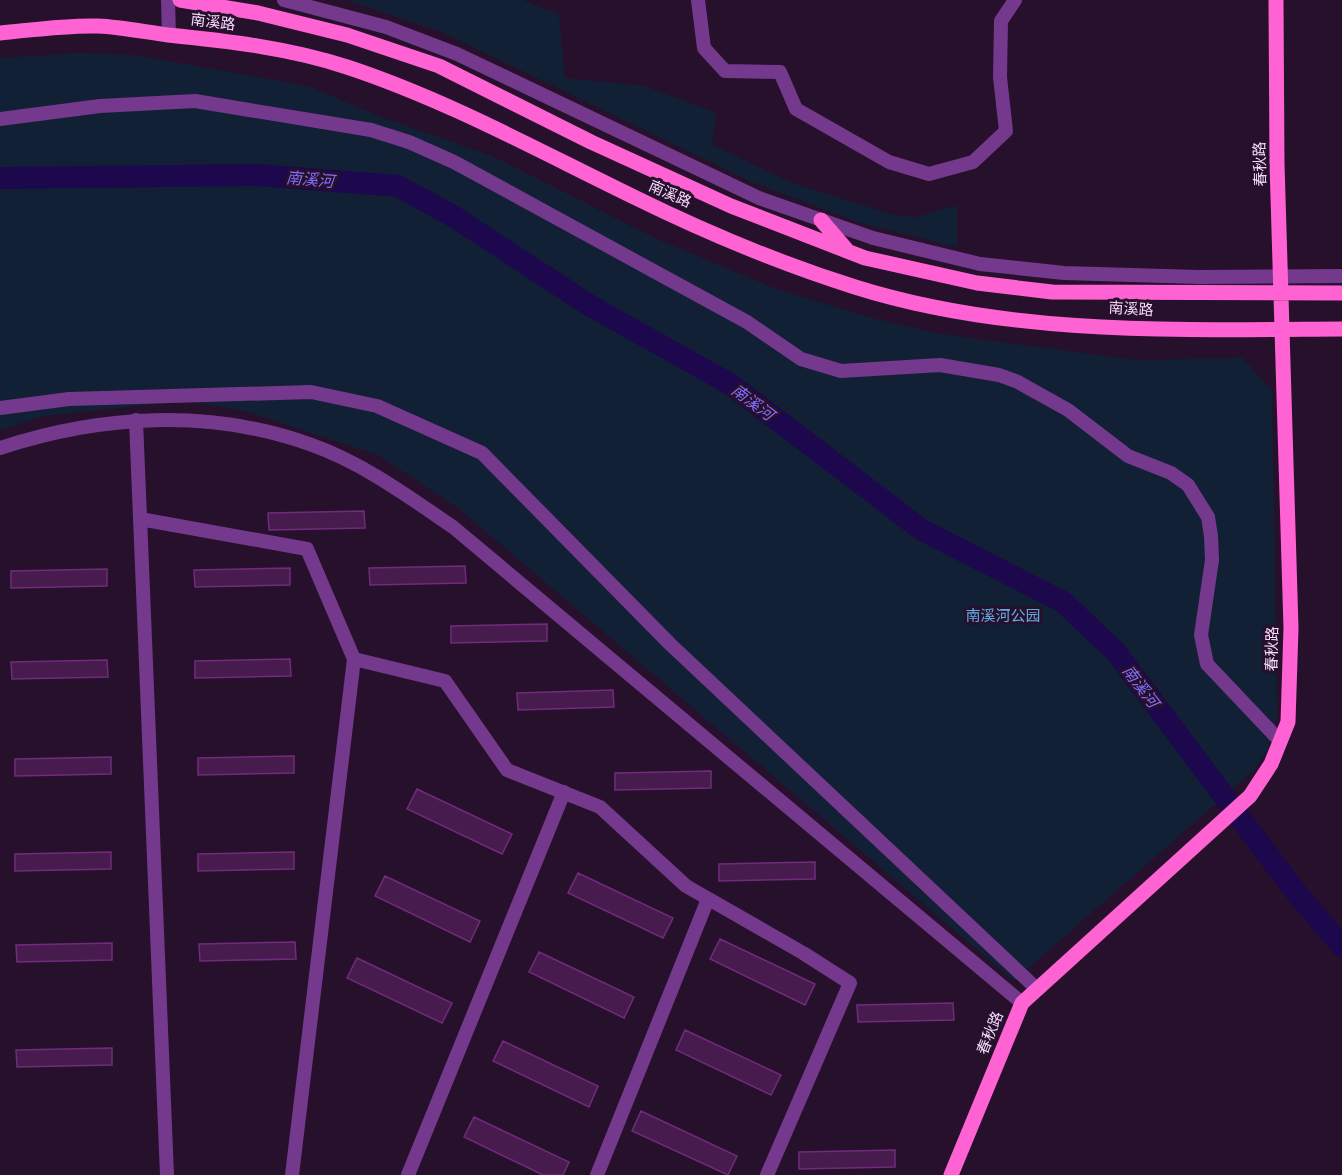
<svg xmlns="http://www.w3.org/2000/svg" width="1342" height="1175" viewBox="0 0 1342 1175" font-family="Helvetica,'Noto Sans SC',sans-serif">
  <rect width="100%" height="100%" fill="#27102c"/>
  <path fill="#122036" d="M346,0H522L559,14L565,78L645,86L716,113L712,145L795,184L895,215L917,217L957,205V247L860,223L752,182L442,32Z
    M79,53L135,55L308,86L381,117L492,156L659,240L774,288L868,317L935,333L1136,360L1243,358L1272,391L1277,718L1268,750L1253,771L1014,981L458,508L378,455L246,411L184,401L43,416L0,430V58Z"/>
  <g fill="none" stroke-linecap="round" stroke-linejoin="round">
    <path stroke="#1d084d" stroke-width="22" d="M0,178L258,175L398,186L453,216L589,305L730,384L922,530L1063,602L1115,651L1295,891L1342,946"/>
  </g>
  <path fill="#471b4e" stroke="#702c7b" stroke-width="1.5" d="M364,511L365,528L269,530L268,513Z
    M465,566L466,583L370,585L369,568Z
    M290,568V585L195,587L194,570Z
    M107,569V586L11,588V571Z
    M547,624V641L451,643V626Z
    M290,659L291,676L195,678V661Z
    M107,660L108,677L12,679L11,662Z
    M613,690L614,707L518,710L517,693Z
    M294,756V773L198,775V758Z
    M111,757V774L15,776V759Z
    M711,771V788L615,790V773Z
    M417,789L512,834L502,854L407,809Z
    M111,852V869L15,871V854Z
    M294,852V869L198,871V854Z
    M815,862V879L719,881V864Z
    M578,873L673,918L663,938L568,893Z
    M385,876L480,921L470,942L375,896Z
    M720,939L815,984L805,1005L710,959Z
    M295,942L296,959L200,961L199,944Z
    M112,943V960L17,962L16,945Z
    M539,952L634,997L624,1018L529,972Z
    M357,958L452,1003L442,1023L347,978Z
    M953,1003L954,1020L858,1022L857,1005Z
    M685,1030L781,1075L771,1095L676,1050Z
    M503,1041L598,1086L589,1107L493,1061Z
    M112,1048V1065L17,1067L16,1050Z
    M641,1111L737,1156L728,1175L632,1131Z
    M474,1117L569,1162L563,1175H543L464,1137Z
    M895,1150V1167L799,1169V1152Z"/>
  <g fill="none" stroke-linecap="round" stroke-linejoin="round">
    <path stroke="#74398d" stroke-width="14" d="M168,0L169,35
      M284,0L386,27L457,54L759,198L873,238L980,264L1064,273L1199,277L1342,276
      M698,0L704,48L725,71L780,72L796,109L889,162L929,174L973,162L1006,131L1000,77L1001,21L1015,0
      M0,119L100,106L195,101L371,130L409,142L454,162L747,322L801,359L841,371L940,365L999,375L1018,382L1068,410L1128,456L1171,473L1188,485L1208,517L1211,536L1212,560L1201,635L1207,664L1280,741
      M0,408L69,399L311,392L377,406L482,453L670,644L1037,989
      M136,420L167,1175
      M0,448C101,415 210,408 312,445C363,463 409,497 453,527L1022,1003
      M140,519L307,549L354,659L445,681L507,770L600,807L686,886L803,953L850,983L767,1175
      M292,1175L354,659
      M408,1175L564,792
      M597,1175L708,899"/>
    <path stroke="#ff62d2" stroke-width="15" d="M180,0L258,13L347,35L439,66L591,142L731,206L865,258L977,283L1052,292L1342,293
      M0,33C32,30 66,25 98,26C121,27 145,32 168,35C228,41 289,48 347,67C447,100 539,151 634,197C705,232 779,263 855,287C1010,336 1181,330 1342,329
      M821,220L846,249
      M951,1175L1022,1003L1250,796L1271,764L1288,722L1291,628L1277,164L1276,0"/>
  </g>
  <g text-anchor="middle" stroke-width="6" stroke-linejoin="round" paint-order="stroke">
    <g font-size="15" fill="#f7dbff" stroke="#27102c">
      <text transform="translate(213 22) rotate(7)" y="5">南溪路</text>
      <text transform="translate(1260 164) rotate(-91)" y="5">春秋路</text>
      <text transform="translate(670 194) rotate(24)" y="5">南溪路</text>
      <text transform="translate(1131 309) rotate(3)" y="5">南溪路</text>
      <text transform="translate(1272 649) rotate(-89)" y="5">春秋路</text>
      <text transform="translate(990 1033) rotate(-68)" y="5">春秋路</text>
    </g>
    <g font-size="15" fill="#5fafe7" stroke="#27102c">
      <text x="1003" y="621">南溪河公园</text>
    </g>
    <g font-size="16" font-style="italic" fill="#8370ff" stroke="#27102c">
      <text transform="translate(310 179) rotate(5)" y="6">南溪河</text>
      <text transform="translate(753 402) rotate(37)" y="6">南溪河</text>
      <text transform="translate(1141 686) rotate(53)" y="6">南溪河</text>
    </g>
  </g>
</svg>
